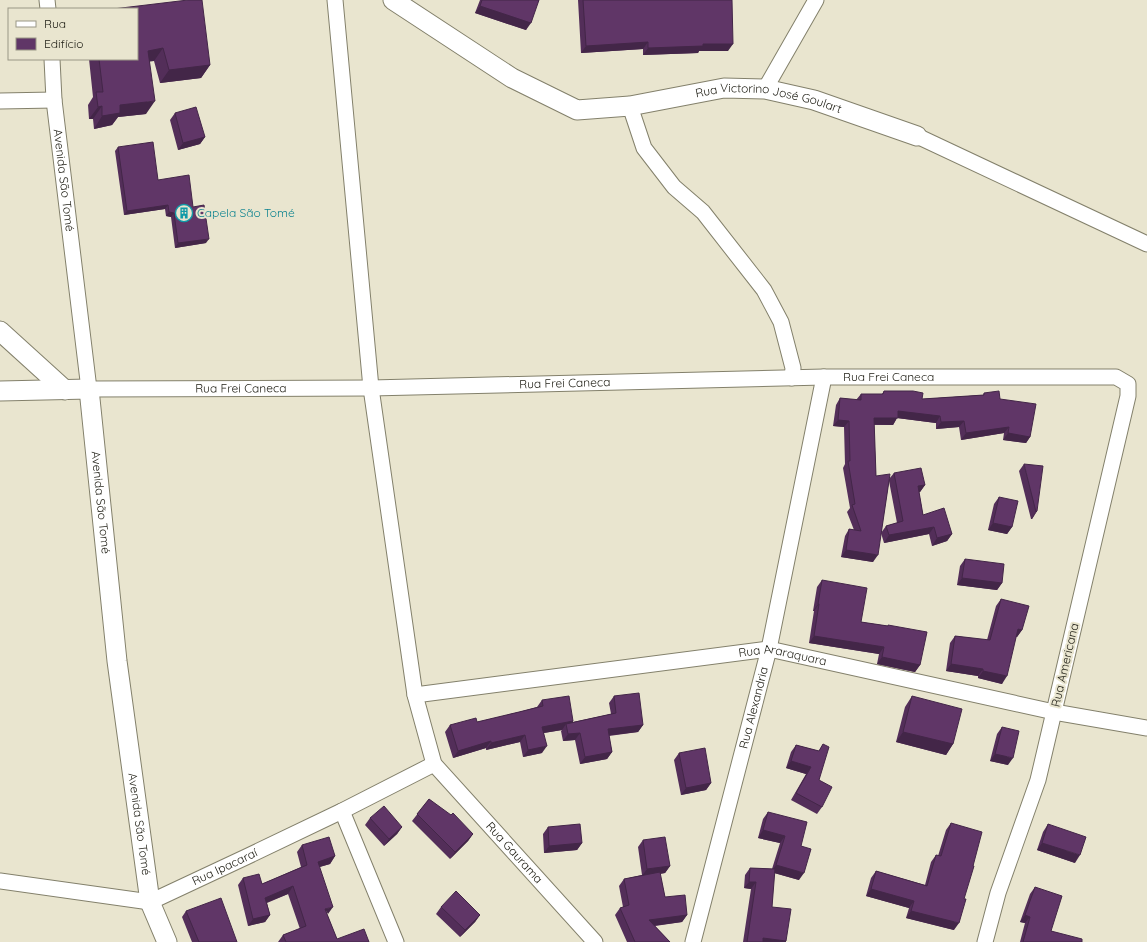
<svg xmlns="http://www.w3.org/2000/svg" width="1147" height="942" viewBox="0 0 1147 942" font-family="Quicksand,sans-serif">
  <rect width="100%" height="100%" fill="#e9e5cf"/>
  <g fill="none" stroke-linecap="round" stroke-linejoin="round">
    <g stroke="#83806b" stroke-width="17">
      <g id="minor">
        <path d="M47,0L48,9"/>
        <path id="s1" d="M335,0L371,388L415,695L434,764L595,942"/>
        <path id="s2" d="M52,59L54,100L89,389L371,388L824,377H1116L1128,384V396L1038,780L998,893L985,942"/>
        <path d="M765,89L816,0"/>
        <path d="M0,101L54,100"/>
        <path d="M630,106L644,148L674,187L703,212L764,290L781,322L793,368L792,378"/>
        <path d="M917,136L1147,244"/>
        <path id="s3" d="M415,695L769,649L1054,712L1147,728"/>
        <path d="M342,811L396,942"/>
        <path id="s4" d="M0,881L150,902L246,857L342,811L434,764"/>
        <path id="s5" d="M693,942L769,649L824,377"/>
      </g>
    </g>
    <g stroke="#83806b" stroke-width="21">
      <g id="tertiary">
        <path id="s6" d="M393,0L512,78L577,110L630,106L724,88L765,89L814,100L917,136"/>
        <path d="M0,331L65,390"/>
        <path id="s7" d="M0,391L89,389L117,661L150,902L167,942"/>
      </g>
    </g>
    <use href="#minor" stroke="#fff" stroke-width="15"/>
    <use href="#tertiary" stroke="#fff" stroke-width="19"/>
  </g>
  <path fill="#532e59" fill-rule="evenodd" d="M480,0H539L526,30L475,13Z
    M578,0H732L728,51H699L698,53L643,55V49L581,53Z
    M137,9L210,65L201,78L160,83L154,61H150L146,114L118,117L112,125L94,129L93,119H89L88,105L93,97L89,59H137Z
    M175,113L205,137L200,144L178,150L170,120Z
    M118,147L158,180L193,207L206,243L175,248L171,217L166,216L165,209L124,215L115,151Z
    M884,391L922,399L983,395L984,393L1000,399L1030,437L1026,443L1003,440L1004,433L961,440L959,427L936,429V423L897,418L893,425H874L876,476L889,479L894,473L925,485L920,492H919L923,515L952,534L947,541L932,546L929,534L884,543L881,533L873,562L841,557L845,536L849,529L854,530L847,512L850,508L843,468L845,464L844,427L833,426L836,405L840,398L856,400L861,394H882ZM889,481L897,523L886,526L881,533Z
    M1024,464L1037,511L1032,519H1031L1019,471Z
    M999,497L1012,527L1007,534L988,530L994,504Z
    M965,559L1002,583L997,590L957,585L960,566Z
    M822,580L861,622L888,626L920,665L915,672L877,664L879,654L809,643L814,611H813L817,587Z
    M1001,599L1022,630L1017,637H1016L1002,684L978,678V676L946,671L950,643L955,636L987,640L996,606Z
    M614,696L643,725L638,732L609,736L612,752L607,759L580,764L575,740L563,741L561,731L562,730L544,733L542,753L523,757L520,742L486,750V748L453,758L445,732L450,725L477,722L519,712L537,707L542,700L573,721V722L611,714L609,703Z
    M912,696L953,744L946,755L896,742L905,707Z
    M1002,727L1008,765L990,761L997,734Z
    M823,744L819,780L822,807L817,814L791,800L806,774L786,768L791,752L796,745L819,751Z
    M679,753L711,783L706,790L681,795L674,760Z
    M429,799L473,834L468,841L450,859L412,821Z
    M768,812L801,846L799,880L774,873L772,907L786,941V942H743L751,889L744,888L745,875L750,868L772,869L780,843L758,838L763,819Z
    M370,818L402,827L397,834L384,846L365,825Z
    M951,823L954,930L906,918L909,908L866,896L871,878L876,871L925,885L931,862L936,855L938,856L946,830Z
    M1048,824L1075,863L1037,850L1043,832Z
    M548,827L582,843L577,850L544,853L543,834Z
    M643,840L670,866L665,873L660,874L665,897L687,915L682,922L655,926L670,942H627L615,915L620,908L623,907L619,886L624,879L642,875L638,847Z
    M302,845L335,856L330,864L319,867L327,914L337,939L369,942H278L283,935L300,929L288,894L267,903L270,915L265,922L248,926L238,885L243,878L262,884L301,867L297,852Z
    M1035,887L1051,931L1082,942H1020L1025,923L1020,922L1030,894Z
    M441,907L480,915L475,922L460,937L436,914Z
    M186,911L237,942H192L182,917Z"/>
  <path fill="#432648" d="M480,6L531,23L526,30L475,13Z
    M648,42L643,49L581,53L586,46Z
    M703,44H733L728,51H699L698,53L643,55L648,48Z
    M163,48L154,61L140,63L148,51Z
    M210,65L201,78L160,83L169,70Z
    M155,101L146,114L118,117L112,125L94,129L102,116L120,105Z
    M102,106L93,119H89L98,107Z
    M205,137L200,144L178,150L183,143Z
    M168,205L165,209L124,215L127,211Z
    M169,212L174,213L171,217L166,216Z
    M209,239L206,243L175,248L178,243Z
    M898,411L940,416L936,423L897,418L893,425L869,424L874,418Z
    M838,420L849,421L844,427L833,426Z
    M964,421L959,427L936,429L941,422Z
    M1009,427L1004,433L961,440L966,433Z
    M1008,433L1030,437L1026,443L1003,440Z
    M925,485L920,492L913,494L918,486Z
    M1037,511L1032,519H1031L1036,512Z
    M993,523L1012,527L1007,534L988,530Z
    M934,527L929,534L884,543L889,535Z
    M952,534L947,541L932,546L937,538Z
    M846,550L878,555L873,562L841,557Z
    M962,578L1002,583L997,590L957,585Z
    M818,604H819L814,611H813Z
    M1018,629L1022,630L1017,637L1013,636Z
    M814,636L884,647L879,654L809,643Z
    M882,657L920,665L915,672L877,664Z
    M951,664L983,669L978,676L946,671Z
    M983,671L1007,676L1002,684L978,678Z
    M573,721L568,729L566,724L562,730L537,734L542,727Z
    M643,725L638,732L603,736L608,729Z
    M903,732L953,744L946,755L896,742Z
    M580,733L575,740L563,741L568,734Z
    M525,735L520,742L486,750L491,743Z
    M491,741L486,748L453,758L458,751Z
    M547,746L542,753L523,757L528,750Z
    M612,752L607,759L580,764L585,757Z
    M995,754L1013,758L1008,765L990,761Z
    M791,761L811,767L806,774L786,768Z
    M711,783L706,790L681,795L686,788Z
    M402,827L397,834L384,846L389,839Z
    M763,830L785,836L780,843L758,838Z
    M473,834L468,841L450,859L455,852Z
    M582,843L577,850L544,853L549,846Z
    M1042,843L1080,855L1075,863L1037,850Z
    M335,856L330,864L313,869L318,862Z
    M776,865L804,873L799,880L771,872Z
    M670,866L665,873L642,876L647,869Z
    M749,882H756L751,889L744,888Z
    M293,886L288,894L260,905L265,898Z
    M871,889L914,901L909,908L866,896Z
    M333,907L328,914L325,909Z
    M911,911L959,923L954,930L906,918Z
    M270,915L265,922L248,926L253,919Z
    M480,915L475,922L460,937L465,930Z
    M687,915L682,922L644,927L649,920Z
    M1025,915L1030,917L1025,923L1020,922Z
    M763,938L786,941V942H760Z"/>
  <path fill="#603667" stroke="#432648" d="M188,0H202L210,65L169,70L163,48L148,51L155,101L120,105V113L102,116V106L98,107L96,92H103L99,59H137V9H113Z
    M482,0H539L531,23L480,6Z
    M583,0H732L733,44H703V46L648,48V42L586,46Z
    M196,107L205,137L183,143L175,113Z
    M153,142L158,180L189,175L193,207L204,205L209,239L178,243L174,213L169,212L168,205L127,211L118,147Z
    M884,391H913L923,393L922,399L984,395V393L999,391L1000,399L1036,404L1030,437L1008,433L1009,427L966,433L964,421L941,422L940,416L898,411V418H874L876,476L890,474L878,555L846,550L849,529L861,531L852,505L855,504L848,461H850L849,421L838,420L840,398L861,400V394H883Z
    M1024,464L1043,466L1037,511L1036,512Z
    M921,468L925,485L918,486L923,515L944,508L952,534L937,538L934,527L889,535L886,526L903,521L894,473Z
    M999,497L1018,501L1012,527L993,523Z
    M965,559L1004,564L1002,583L962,578Z
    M822,580L867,588L861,622L888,626V625L927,632L920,665L882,657L884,647L814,636L819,604H818Z
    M1001,599L1029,606L1022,630L1018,629L1007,676L983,671V669L951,664L955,636L990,640Z
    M639,693L643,725L608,729L612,752L585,757L580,733L568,734L566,724L616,713L614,696Z
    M569,696L573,721L542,727L547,746L528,750L525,735L491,743V741L458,751L450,725L476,718L477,722L519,712L543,706L542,700Z
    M912,696L962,709L953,744L903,732Z
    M1002,727L1019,731L1013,758L995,754Z
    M823,744L829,747L819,780L832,787L822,807L796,793L811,767L791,761L796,745L819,751Z
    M705,748L711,783L686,788L679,753Z
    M429,799L451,815L453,813L473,834L455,852L417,814Z
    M384,806L402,827L389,839L370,818Z
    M768,812L807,822L801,846L811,849L804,873L776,865L785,836L763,830Z
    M951,823L982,832L973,866H974L964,899H966L959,923L911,911L914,901L871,889L876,871L927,886L936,855L941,856Z
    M580,824L582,843L549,846L548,827Z
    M1048,824L1086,837L1080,855L1042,843Z
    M329,837L335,856L318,862L333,907L325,909L337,939L364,929L369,942H286L283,935L306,926L293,886L265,898L270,915L253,919L243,878L259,874L262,884L307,865L302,845Z
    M665,837L670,866L647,869L643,840Z
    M750,868L775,869L772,907L791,909L786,941L763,938V942H747L756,882H749Z
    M660,872L665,897L685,895L687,915L649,920L670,942H635L620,908L629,905L624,879Z
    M1035,887L1062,896L1051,931L1082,939V942H1023L1030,917L1025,915Z
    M456,891L480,915L465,930L441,907Z
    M221,898L237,942H199L186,911Z"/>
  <defs>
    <g id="building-ring" transform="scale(0.9)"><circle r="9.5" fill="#e9e5cf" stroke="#0f9aa8" stroke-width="1.5"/><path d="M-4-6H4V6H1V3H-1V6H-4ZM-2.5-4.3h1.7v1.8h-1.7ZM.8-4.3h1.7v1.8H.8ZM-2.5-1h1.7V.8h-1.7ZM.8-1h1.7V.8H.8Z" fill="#0f9aa8"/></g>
  </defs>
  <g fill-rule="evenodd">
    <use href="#building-ring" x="184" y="213"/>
  </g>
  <g text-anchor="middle" stroke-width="4" stroke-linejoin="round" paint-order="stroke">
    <g font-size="12" fill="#232219" stroke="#e9e5cf">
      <text dy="4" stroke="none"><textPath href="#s6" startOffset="409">Rua Victorino José Goulart</textPath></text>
      <text dy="4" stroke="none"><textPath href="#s2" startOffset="122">Avenida São Tomé</textPath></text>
      <text dy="4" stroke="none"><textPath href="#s2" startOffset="1132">Rua Frei Caneca</textPath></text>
      <text dy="4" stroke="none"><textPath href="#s2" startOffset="808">Rua Frei Caneca</textPath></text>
      <text dy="4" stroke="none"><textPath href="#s2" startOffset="484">Rua Frei Caneca</textPath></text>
      <text dy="4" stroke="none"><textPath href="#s7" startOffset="203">Avenida São Tomé</textPath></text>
      <text dy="4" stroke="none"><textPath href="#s3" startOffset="371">Rua Araraquara</textPath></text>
      <text transform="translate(1065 665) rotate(-77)" y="4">Rua Americana</text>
      <text dy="4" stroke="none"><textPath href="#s5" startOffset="242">Rua Alexandria</textPath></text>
      <text dy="4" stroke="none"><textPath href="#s7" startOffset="527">Avenida São Tomé</textPath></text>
      <text dy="4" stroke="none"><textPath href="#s1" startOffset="891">Rua Gaurama</textPath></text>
      <text dy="4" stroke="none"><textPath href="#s4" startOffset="234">Rua Ipacaraí</textPath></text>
    </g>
    <g font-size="12" fill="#0d838f" stroke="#e9e5cf" text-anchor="start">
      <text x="197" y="217">Capela São Tomé</text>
    </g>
  </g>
  <rect x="8" y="8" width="130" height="52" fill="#e9e5cf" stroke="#9a9786"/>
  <rect x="16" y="21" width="20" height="6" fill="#ffffff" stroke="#9a9786"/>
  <text x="44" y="28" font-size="12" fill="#232219">Rua</text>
  <rect x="16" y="38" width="20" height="12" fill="#603667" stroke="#9a9786"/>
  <text x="44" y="48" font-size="12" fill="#232219">Edifício</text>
</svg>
